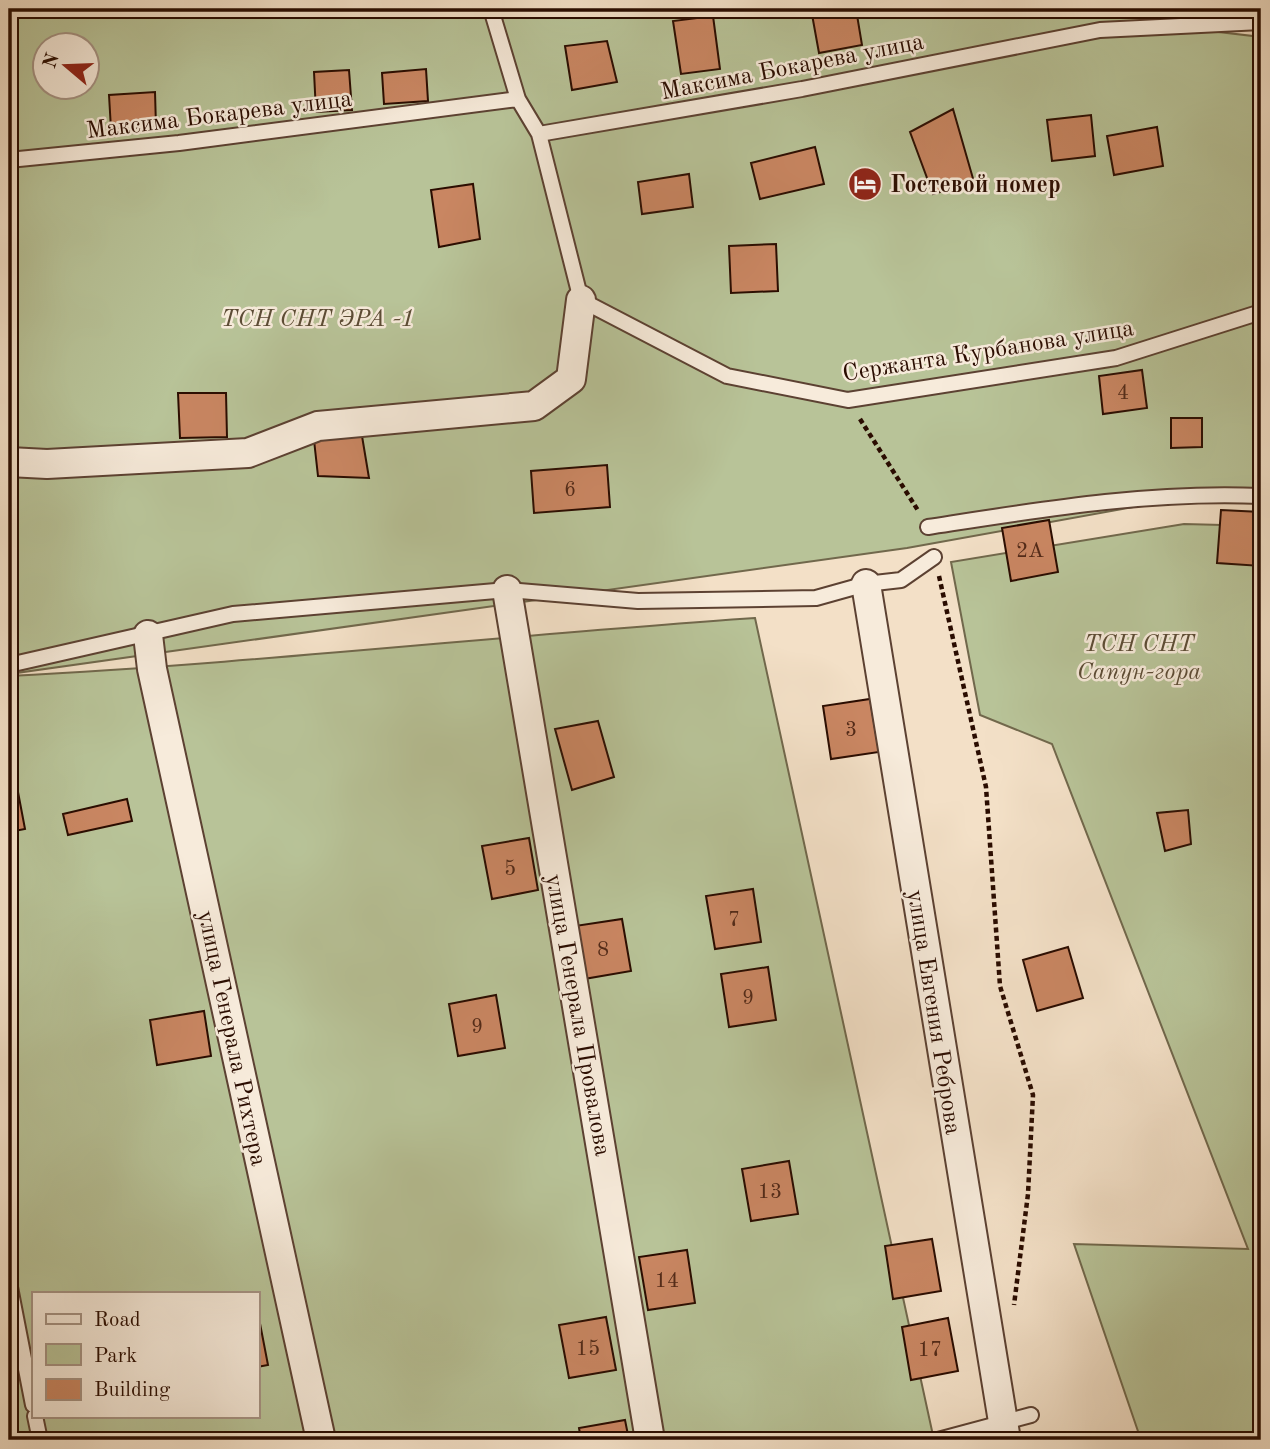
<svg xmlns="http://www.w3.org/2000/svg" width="1270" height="1449" viewBox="0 0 1270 1449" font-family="'Old Standard TT',serif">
  <rect width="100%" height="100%" fill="#f3e0c7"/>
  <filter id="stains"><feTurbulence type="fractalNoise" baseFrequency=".00286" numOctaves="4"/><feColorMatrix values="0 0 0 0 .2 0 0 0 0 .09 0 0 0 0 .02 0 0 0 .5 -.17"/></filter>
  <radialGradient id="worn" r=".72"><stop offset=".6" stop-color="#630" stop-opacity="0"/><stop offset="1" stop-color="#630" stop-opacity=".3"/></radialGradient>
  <path fill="#b8c398" stroke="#71684c" stroke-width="2" fill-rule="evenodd" d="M9,9H1215L1219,32L1261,37V497L1183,498L907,548L9,674ZM46,46H88V88H46Z
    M1184,524L1261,526V1440H1141L1074,1244L1248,1249L1052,744L980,715L951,562Z
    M755,618L934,1440H9V676C258,663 506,635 755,618ZM33,1293H257V1416H33Z"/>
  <path fill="#c98662" stroke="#2a0c00" stroke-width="2" d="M811,9H856L862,45L819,53Z
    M713,16L720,69L681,74L673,21Z
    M607,41L617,82L572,90L565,46Z
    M426,69L428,101L384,104L382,73Z
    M349,70L352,110L316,112L314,72Z
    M155,92L156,127L111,129L109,95Z
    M953,109L974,182L933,194L910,132Z
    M1091,115L1095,156L1052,161L1047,120Z
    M1157,127L1163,166L1114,175L1107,136Z
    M815,147L824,184L760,199L751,163Z
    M689,174L693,207L642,214L638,182Z
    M473,184L480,239L439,247L431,190Z
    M776,244L778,291L731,293L729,246Z
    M1142,370L1147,408L1103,414L1099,376Z
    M178,393H226L227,437L180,438Z
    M1171,418H1202V447L1171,448Z
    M362,436L369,478L318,476L314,440Z
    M607,465L610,507L534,513L531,471Z
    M1221,510L1261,512V566L1217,563Z
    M1049,520L1058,572L1011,581L1002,528Z
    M870,699L879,752L831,759L823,706Z
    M598,721L614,777L572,790L555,729Z
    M18,792L25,829L9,832V794Z
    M127,799L132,821L68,835L63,814Z
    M1188,810L1191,844L1165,851L1157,813Z
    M529,838L538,890L492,899L482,846Z
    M753,889L761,942L715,949L706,896Z
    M622,919L631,971L584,979L575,926Z
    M1068,947L1083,998L1037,1011L1023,960Z
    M768,967L776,1020L729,1027L721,974Z
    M496,995L505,1048L458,1056L449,1004Z
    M204,1011L211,1056L157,1065L150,1020Z
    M789,1161L798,1214L751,1221L742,1169Z
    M932,1239L941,1291L893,1299L885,1246Z
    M687,1250L695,1303L648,1310L639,1257Z
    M257,1308L268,1365L257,1367Z
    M606,1317L616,1370L569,1378L559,1325Z
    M948,1318L958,1371L911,1380L902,1327Z
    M625,1420L629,1440H581L579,1428Z"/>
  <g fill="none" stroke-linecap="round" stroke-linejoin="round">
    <g stroke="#5c4132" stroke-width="18">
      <path id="service" d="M491,9L518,99L539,134L581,300L727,376L848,400L1116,358L1261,312
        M539,134L802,89L1100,30L1261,22
        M9,160L179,143L518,99
        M928,527C1038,510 1149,491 1261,496
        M9,665L233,614L507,590L638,601L816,598L866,584L901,580L934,557
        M9,1282L33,1405
        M35,1416L40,1440
        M938,1440L1031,1415"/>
    </g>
    <g stroke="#5c4132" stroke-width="32">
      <path id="minor" d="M9,462L47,464L248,453L318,426L534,406L571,379L581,300
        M866,584L1006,1440
        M507,590L650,1440
        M148,635L152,669L321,1440"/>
    </g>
    <path stroke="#2a0c00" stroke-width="4.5" stroke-dasharray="5 3.5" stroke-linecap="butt" d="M860,419L919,512
      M939,576L986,787L1000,986L1033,1095L1028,1194L1014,1305"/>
    <use href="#service" stroke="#f7ebdb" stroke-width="14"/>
    <use href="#minor" stroke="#f7ebdb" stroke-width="28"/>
  </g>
  <defs>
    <g id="hotel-disc" transform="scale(1.75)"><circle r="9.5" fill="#8f2418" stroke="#f7ebdb"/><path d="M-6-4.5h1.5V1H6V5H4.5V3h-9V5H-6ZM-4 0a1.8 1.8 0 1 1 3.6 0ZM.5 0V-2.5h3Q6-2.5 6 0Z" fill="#fff"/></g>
  </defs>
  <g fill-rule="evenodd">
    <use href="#hotel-disc" x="865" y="184"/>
  </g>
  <g text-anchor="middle" stroke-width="5" stroke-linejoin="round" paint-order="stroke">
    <g font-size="21" fill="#522a18">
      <text x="1123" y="399">4</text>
      <text x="570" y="496">6</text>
      <text x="1030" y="557">2А</text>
      <text x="851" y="736">3</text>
      <text x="510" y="875">5</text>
      <text x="734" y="926">7</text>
      <text x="603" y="956">8</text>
      <text x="748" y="1004">9</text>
      <text x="477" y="1033">9</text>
      <text x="770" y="1198">13</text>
      <text x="667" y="1287">14</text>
      <text x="588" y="1355">15</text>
      <text x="930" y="1356">17</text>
    </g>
    <g font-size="24" fill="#2a0c00" stroke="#f7ebdb">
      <text transform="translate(792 66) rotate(-11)" y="8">Максима Бокарева улица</text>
      <text transform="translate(219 114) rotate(-7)" y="8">Максима Бокарева улица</text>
      <text transform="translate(988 350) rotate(-9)" y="8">Сержанта Курбанова улица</text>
      <text transform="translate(935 1012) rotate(81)" y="8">улица Евгения Реброва</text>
      <text transform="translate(579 1015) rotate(80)" y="8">улица Генерала Провалова</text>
      <text transform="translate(233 1038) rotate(78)" y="8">улица Генерала Рихтера</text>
    </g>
    <g font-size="24" font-weight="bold" fill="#2a0c00" stroke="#f7ebdb" text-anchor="start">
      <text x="890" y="192">Гостевой номер</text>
    </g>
    <g font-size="24" font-style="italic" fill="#5c4c35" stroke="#f7ebdb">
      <text x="318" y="326">ТСН СНТ ЭРА -1</text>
      <text x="1139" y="651">ТСН СНТ<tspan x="1139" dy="28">Сапун-гора</tspan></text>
    </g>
  </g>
  <rect width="1270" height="1449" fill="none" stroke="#f3e0c7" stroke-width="35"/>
  <rect x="10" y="10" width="1249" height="1428" fill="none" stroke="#2a0c00" stroke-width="3.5"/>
  <rect x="18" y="18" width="1235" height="1414" fill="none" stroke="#2a0c00" stroke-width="2"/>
  <rect x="32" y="1292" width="228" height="126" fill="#f7ebdb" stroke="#a59283" stroke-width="2"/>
  <rect x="46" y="1314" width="35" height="10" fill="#f7ebdb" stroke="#a59283" stroke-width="2"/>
  <text x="94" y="1326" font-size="21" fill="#2a0c00">Road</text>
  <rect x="46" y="1344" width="35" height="21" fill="#b8c398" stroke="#a59283" stroke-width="2"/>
  <text x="94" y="1362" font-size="21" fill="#2a0c00">Park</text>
  <rect x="46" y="1379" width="35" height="21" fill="#c98662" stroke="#a59283" stroke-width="2"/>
  <text x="94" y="1396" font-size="21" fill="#2a0c00">Building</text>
  <g transform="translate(66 66) rotate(289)"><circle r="33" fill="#f7ebdb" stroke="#a59283" stroke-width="2"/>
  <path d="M0-5L12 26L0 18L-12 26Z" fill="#8f2418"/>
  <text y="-10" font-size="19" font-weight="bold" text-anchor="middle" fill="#2a0c00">N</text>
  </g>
  <rect width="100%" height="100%" filter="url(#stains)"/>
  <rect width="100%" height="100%" fill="url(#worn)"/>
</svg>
